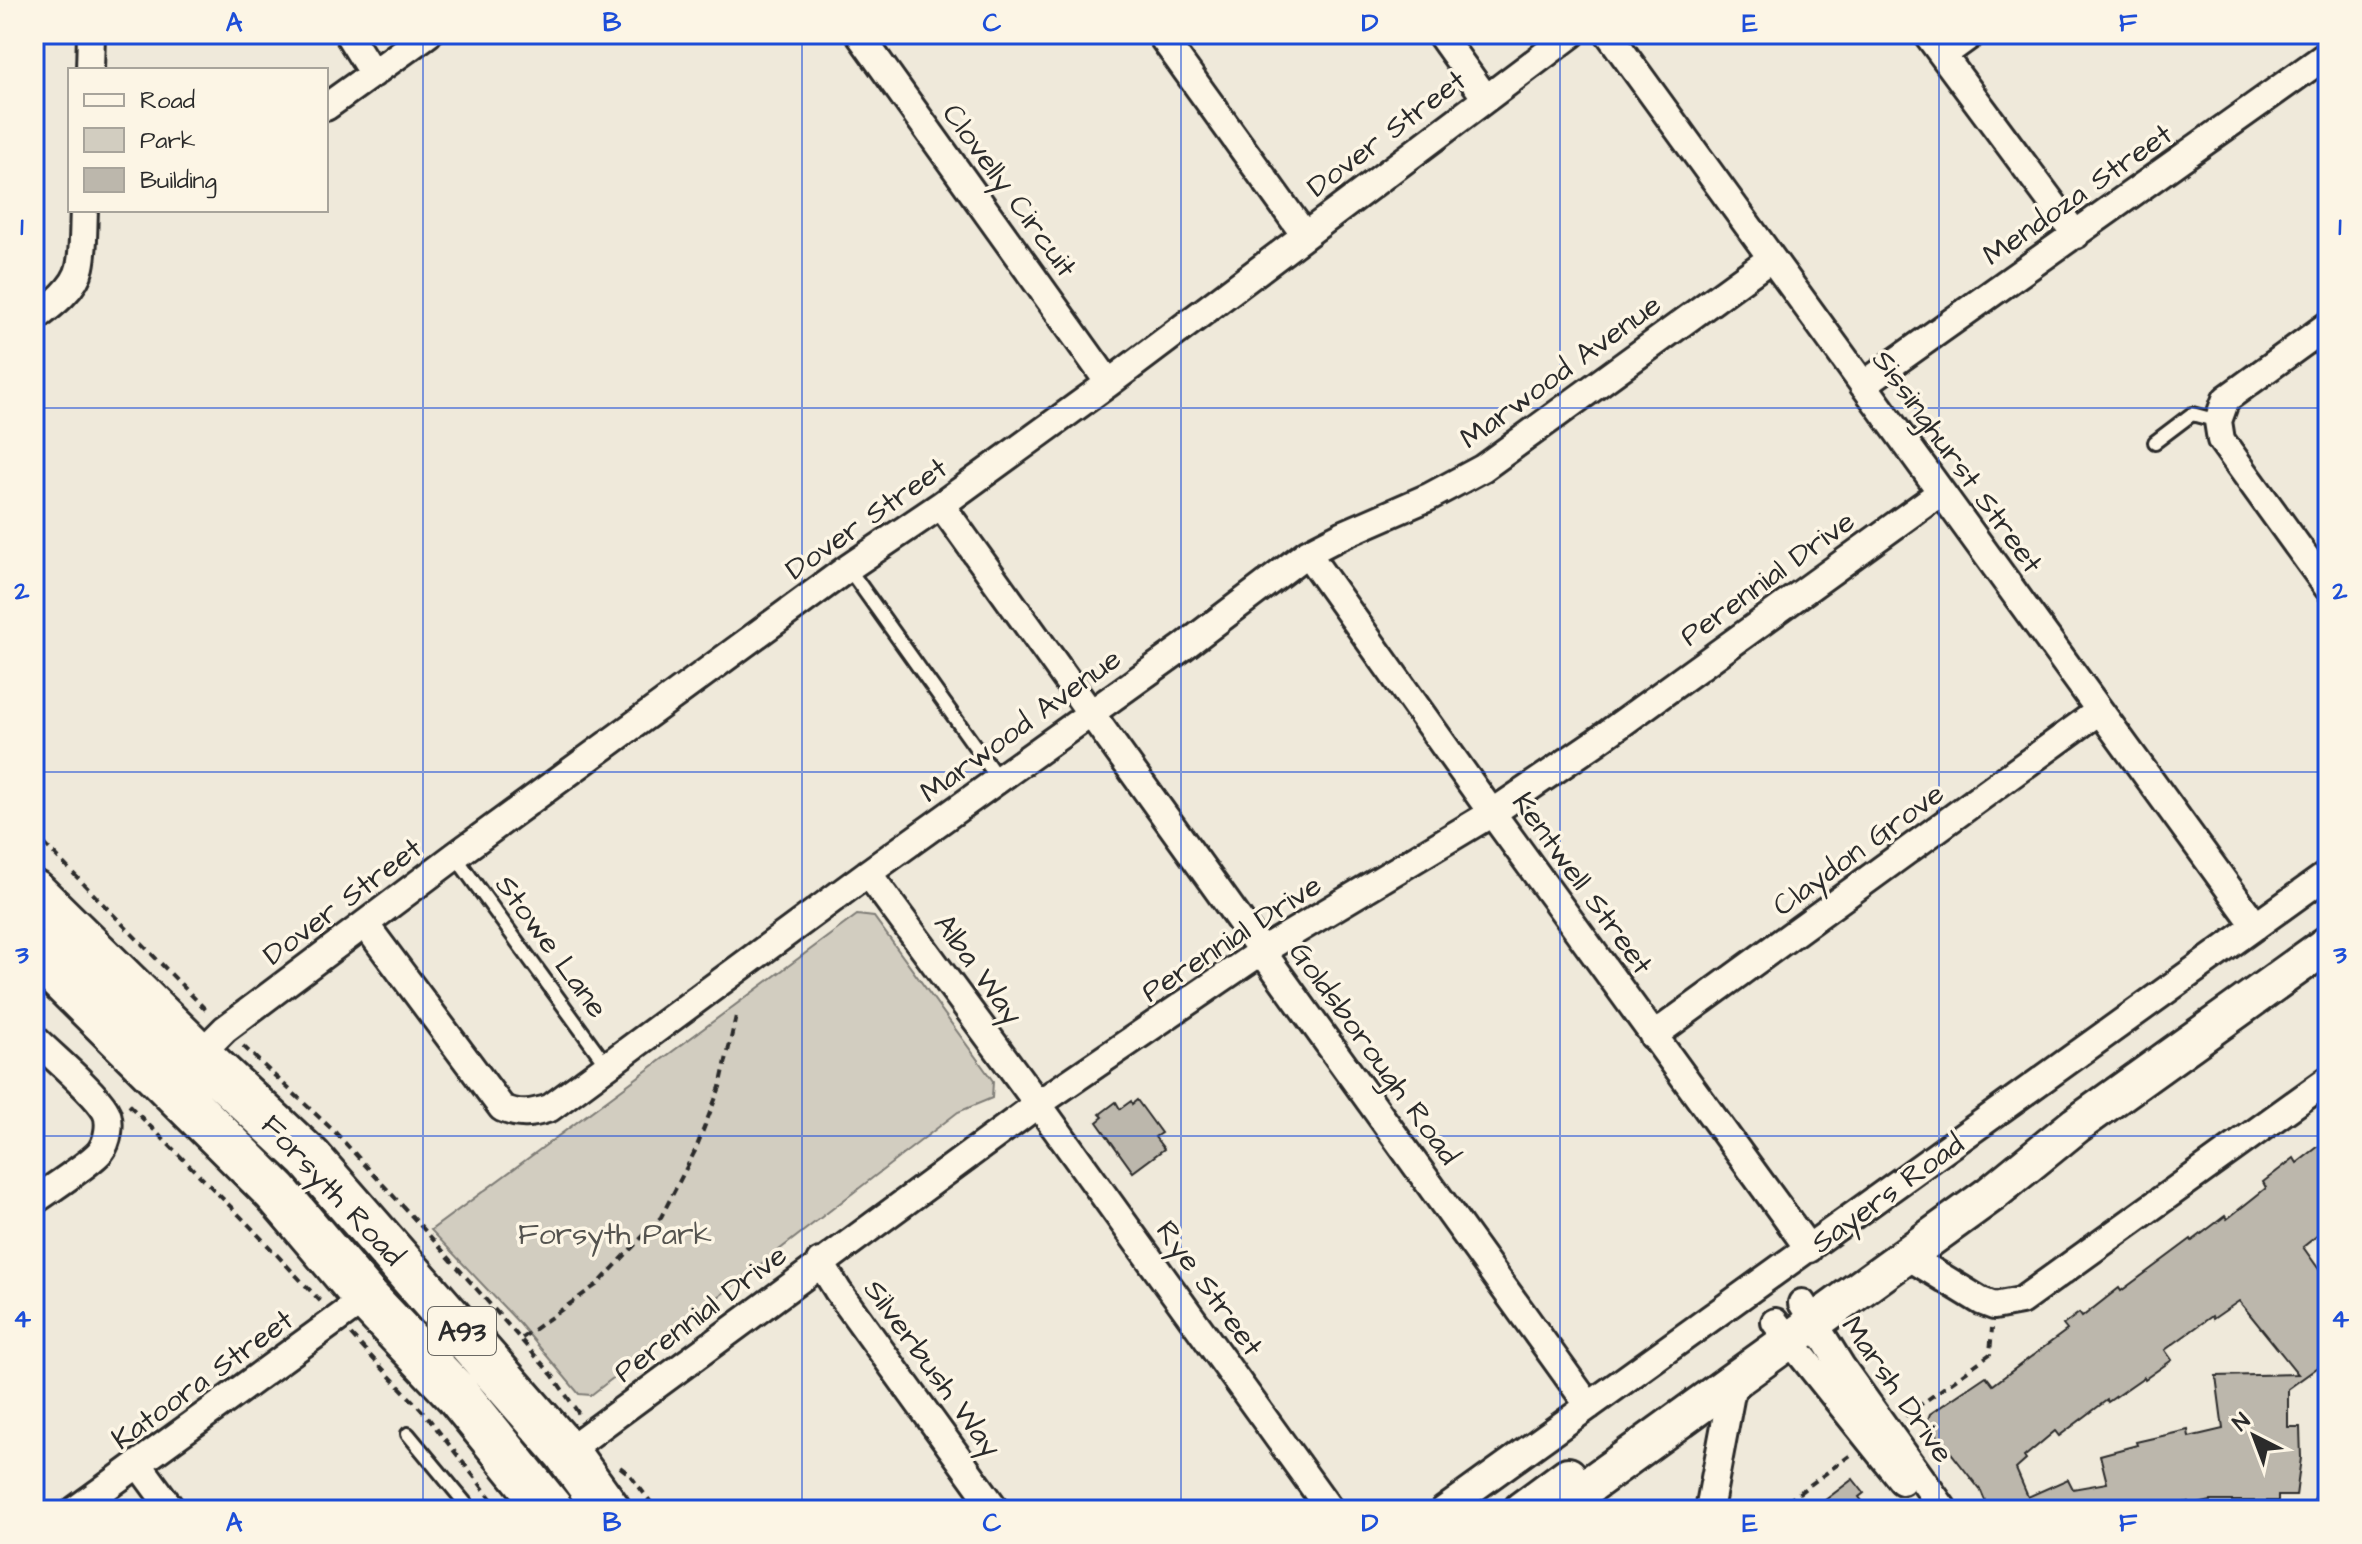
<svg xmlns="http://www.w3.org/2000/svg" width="2362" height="1544" viewBox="0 0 2362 1544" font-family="'Architects Daughter',sans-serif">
  <rect width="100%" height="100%" fill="#efe9da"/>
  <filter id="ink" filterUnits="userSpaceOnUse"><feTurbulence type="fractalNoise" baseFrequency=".0125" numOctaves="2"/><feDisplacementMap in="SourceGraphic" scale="16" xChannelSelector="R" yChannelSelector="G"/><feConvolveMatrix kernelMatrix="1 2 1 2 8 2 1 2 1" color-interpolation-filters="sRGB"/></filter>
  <g filter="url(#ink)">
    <path fill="#d2cdc0" stroke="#7e7c76" stroke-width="2" d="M857,915L874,917L993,1081L992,1098L958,1112L591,1395L579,1394L520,1324L431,1230Z"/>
    <path fill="#bcb7ac" stroke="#2b2b2b" stroke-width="2" fill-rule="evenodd" d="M1137,1100L1161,1133L1155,1137L1164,1149L1133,1172L1097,1122L1103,1117L1100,1114L1116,1102L1120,1109L1131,1101L1132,1104Z
      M2328,1139V1227L2303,1247L2328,1282V1360L2288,1389V1427H2300L2301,1458L2296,1496H2278V1501H2211L2188,1506V1502L2150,1510H1989L1981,1491L1927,1422L1930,1414L1986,1376L1993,1385L2067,1330L2063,1325L2079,1313L2082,1317L2119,1288L2121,1291L2191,1239L2192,1241L2225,1216L2227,1219L2266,1188L2263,1182L2294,1158L2297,1163ZM2239,1301L2298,1374L2216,1376L2223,1429L2189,1437L2188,1430L2136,1442L2137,1445L2100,1455L2107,1483L2073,1489L2068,1479L2028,1497L2016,1469L2026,1460L2024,1457L2055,1431L2059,1436L2107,1400L2108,1402L2144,1377L2145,1379L2172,1360L2165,1350L2212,1316L2213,1319Z
      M1853,1479L1864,1493L1859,1497L1869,1510H1812Z"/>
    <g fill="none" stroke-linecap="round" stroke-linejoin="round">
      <g stroke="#2b2b2b" stroke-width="18">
        <path id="service" d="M2155,442L2192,414L2218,421
          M848,568L999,780
          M455,856L608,1067
          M408,1434L471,1510"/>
      </g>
      <g stroke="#2b2b2b" stroke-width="32">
        <path id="minor" d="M348,34L373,74
          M859,34L1109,383
          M1160,34L1304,234
          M1440,34L1485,97
          M1609,34L2256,926
          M1927,34L2076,235
          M1943,55L1972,34
          M90,70L91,34
          M326,107L428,34
          M34,319C50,307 76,288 80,267C84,249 83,228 84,210
          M2328,325L2226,399L2218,421L2221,440L2328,588
          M1863,385L2328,54
          M941,505L1589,1406
          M1307,553L1492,813L1809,1249
          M868,873L1038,1104L1330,1510
          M365,924L502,1108C520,1116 531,1114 550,1108L868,873L1182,648L1307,553L1342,535L1429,497L1483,468L1770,259
          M1653,1036L2099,711
          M34,1038C52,1056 93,1090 105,1110C112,1121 108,1142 100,1152C90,1164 49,1190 34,1201
          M199,1055L225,1029L455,856L848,568L941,505L1109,383L1572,34
          M1906,1255L1981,1301L1994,1306L2021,1301L2328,1080
          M820,1262L838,1291L996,1510
          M1802,1303L1841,1366L1944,1510
          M1775,1322L1902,1481
          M566,1452L1038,1104L1262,951L1492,813L1596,742L1941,492
          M139,1465L172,1510
          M75,1510L366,1298
          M1444,1510L2328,874
          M1709,1510L1733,1383
          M2327,1510L2328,1505"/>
      </g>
      <g stroke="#2b2b2b" stroke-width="42">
        <path id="secondary" d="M1522,1510L1568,1476
          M1555,1510L1991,1194L2076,1125L2328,944"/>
      </g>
      <g stroke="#2b2b2b" stroke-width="50">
        <path id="trunk" d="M34,893L199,1055L309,1158L566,1452L608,1510
          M34,952L276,1192L366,1298L457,1394L551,1510"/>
      </g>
      <path stroke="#2b2b2b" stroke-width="4" stroke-dasharray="8 6" stroke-linecap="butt" d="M34,833L208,1012
        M243,1046L336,1133L429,1235L553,1376L579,1414
        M129,1105L246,1222L321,1302
        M351,1335L426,1415L500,1510
        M522,1338L599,1283L661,1217L695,1151L720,1087L736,1016
        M1905,1416L1990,1354L1992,1328
        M620,1467L629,1474L657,1510
        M1733,1509L1746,1510
        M1776,1510L1852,1454"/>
      <use href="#service" stroke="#fcf5e5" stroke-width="12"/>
      <use href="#minor" stroke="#fcf5e5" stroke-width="26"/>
      <use href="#secondary" stroke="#fcf5e5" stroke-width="36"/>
      <use href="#trunk" stroke="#fcf5e5" stroke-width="44"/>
    </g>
  </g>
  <path fill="none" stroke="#1d4ed8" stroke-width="2" stroke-opacity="0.55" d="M423,34V1510M802,34V1510M1181,34V1510M1560,34V1510M1939,34V1510M34,408H2328M34,772H2328M34,1136H2328"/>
  <g text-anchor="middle" stroke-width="7" stroke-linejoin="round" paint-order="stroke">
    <rect fill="#fcf5e5" stroke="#6a6863" stroke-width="2" x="428" y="1307" width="68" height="48" rx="6"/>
    <g font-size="28" font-weight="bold" fill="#2b2b2b">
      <text x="462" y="1341">A93</text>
    </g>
    <g font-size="30" fill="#2b2b2b" stroke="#fcf5e5">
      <text transform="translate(1386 133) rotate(-37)" y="10">Dover Street</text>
      <text transform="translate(1010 190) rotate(54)" y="10">Clovelly Circuit</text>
      <text transform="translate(2077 194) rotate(-35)" y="10">Mendoza Street</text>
      <text transform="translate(1560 371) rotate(-36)" y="10">Marwood Avenue</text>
      <text transform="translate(1958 461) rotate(54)" y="10">Sissinghurst Street</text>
      <text transform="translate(866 518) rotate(-35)" y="10">Dover Street</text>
      <text transform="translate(1767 578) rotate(-36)" y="10">Perennial Drive</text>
      <text transform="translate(1020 725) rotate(-36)" y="10">Marwood Avenue</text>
      <text transform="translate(1858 849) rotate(-36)" y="10">Claydon Grove</text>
      <text transform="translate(1583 883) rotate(54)" y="10">Kentwell Street</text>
      <text transform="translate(342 901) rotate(-37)" y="10">Dover Street</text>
      <text transform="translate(1231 938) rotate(-33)" y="10">Perennial Drive</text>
      <text transform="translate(552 946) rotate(54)" y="10">Stowe Lane</text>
      <text transform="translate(979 969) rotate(54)" y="10">Alba Way</text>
      <text transform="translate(1375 1053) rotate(54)" y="10">Goldsborough Road</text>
      <text transform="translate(333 1190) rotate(47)" y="10">Forsyth Road</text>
      <text transform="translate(1887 1193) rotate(-36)" y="10">Sayers Road</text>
      <text transform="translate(1210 1288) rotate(54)" y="10">Rye Street</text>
      <text transform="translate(700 1313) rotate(-37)" y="10">Perennial Drive</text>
      <text transform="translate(933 1368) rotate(54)" y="10">Silverbush Way</text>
      <text transform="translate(202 1379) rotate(-36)" y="10">Katoora Street</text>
      <text transform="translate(1898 1389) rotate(55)" y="10">Marsh Drive</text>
    </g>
    <g font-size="30" fill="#555450" stroke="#fcf5e5">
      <text x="615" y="1244">Forsyth Park</text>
    </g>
  </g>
  <rect width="2362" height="1544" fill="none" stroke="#fcf5e5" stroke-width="88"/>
  <rect x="68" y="68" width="260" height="144" fill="#fcf5e5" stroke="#a8a49b" stroke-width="2"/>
  <rect x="84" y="94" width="40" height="12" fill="#fcf5e5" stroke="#a8a49b" stroke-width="2"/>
  <text x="140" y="108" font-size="24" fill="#2b2b2b">Road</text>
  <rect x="84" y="128" width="40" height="24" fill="#d2cdc0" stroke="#a8a49b" stroke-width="2"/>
  <text x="140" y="148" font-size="24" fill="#2b2b2b">Park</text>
  <rect x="84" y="168" width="40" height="24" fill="#bcb7ac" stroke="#a8a49b" stroke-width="2"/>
  <text x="140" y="188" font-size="24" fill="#2b2b2b">Building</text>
  <g transform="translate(2254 1436) rotate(318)" stroke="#fcf5e5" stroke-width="6" paint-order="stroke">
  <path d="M0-6L14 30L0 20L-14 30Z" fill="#2b2b2b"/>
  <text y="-12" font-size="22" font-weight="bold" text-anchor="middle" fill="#2b2b2b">N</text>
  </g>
  <rect x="44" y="44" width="2274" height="1456" fill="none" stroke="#1d4ed8" stroke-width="3"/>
  <g font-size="26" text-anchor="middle" font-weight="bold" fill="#1d4ed8">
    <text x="234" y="31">A</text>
    <text x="612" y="31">B</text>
    <text x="992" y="31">C</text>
    <text x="1370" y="31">D</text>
    <text x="1750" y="31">E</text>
    <text x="2128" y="31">F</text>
    <text x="22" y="235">1</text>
    <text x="2340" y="235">1</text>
    <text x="22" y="599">2</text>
    <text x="2340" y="599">2</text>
    <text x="22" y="963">3</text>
    <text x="2340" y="963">3</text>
    <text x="22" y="1327">4</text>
    <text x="2340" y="1327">4</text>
    <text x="234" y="1531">A</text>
    <text x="612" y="1531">B</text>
    <text x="992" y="1531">C</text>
    <text x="1370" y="1531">D</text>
    <text x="1750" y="1531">E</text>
    <text x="2128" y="1531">F</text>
  </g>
</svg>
